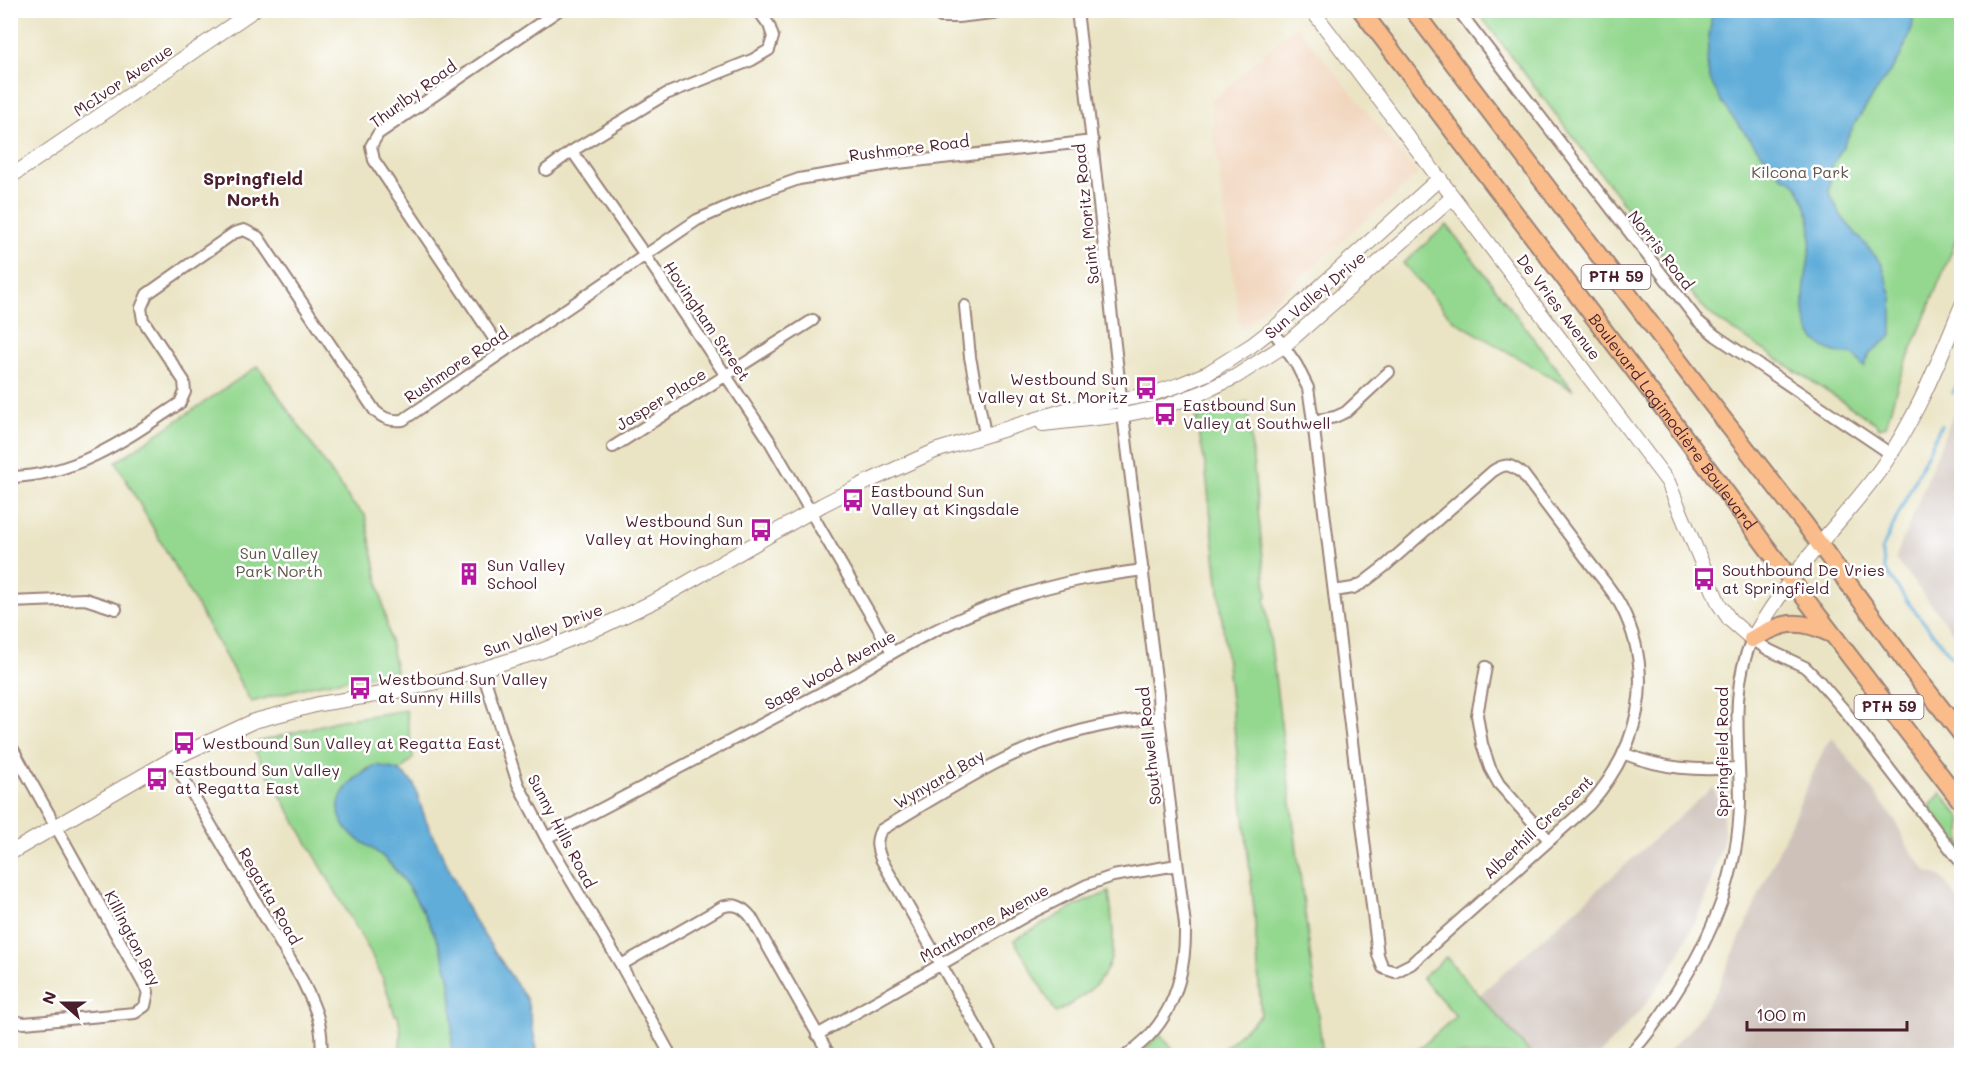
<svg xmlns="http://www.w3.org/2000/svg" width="1972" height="1066" viewBox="0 0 1972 1066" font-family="Mali,sans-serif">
  <rect width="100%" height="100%" fill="#fff"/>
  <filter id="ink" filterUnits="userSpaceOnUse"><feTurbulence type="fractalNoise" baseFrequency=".0167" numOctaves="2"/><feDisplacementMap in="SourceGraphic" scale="12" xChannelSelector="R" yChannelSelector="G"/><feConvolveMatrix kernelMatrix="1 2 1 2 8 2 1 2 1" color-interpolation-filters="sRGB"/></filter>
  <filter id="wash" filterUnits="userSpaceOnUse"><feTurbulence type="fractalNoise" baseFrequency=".008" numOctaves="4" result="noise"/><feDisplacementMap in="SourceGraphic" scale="24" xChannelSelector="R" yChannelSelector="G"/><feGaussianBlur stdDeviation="1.35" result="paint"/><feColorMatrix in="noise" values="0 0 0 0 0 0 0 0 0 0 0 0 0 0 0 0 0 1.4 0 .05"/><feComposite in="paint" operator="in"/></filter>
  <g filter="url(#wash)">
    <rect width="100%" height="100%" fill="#eae4c4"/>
    <path fill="#f1d5bd" d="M1296,25L1418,174L1240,330L1210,102Z"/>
    <path fill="#cec1ba" d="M1961,395V642L1895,559Z
      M1832,737L1895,820L1908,847L1927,872L1941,876L1961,904V1042L1938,1056H1663L1691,1028L1717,990L1825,746Z
      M1713,787L1723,814L1724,838L1705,901L1673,966L1641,1010L1599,1055H1532L1480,994Z"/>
    <path fill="#94d890" stroke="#6f7c5e" stroke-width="1.5" d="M1477,11H1961V228L1898,383L1886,426L1879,428L1877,424L1716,319L1700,304Z
      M1447,225L1573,390L1453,320L1403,263Z
      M258,366L352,503L365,515L396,671L314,685L251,702L116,462Z
      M1247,402L1267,597L1265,598L1323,1055H1216L1261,1015L1254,908L1205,464L1196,418Z
      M406,710L413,758L400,771L377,765L365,770L346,788L340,815C348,837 370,843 385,859C418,893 446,944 452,991C455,1012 453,1035 451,1055H399L401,1034L398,1015H395L383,979L369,950L251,744L336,721Z
      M1941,793L1961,818V848L1929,807Z
      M1109,892C1117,960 1119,976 1056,1013L1014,940L1077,905Z
      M1446,957L1532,1055H1412L1456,1016L1422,978Z
      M1160,1034L1178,1055H1145L1143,1051Z"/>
    <path fill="#60add9" stroke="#556682" stroke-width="1.5" d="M1712,11H1914L1912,29L1900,57L1857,120L1831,169L1829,192L1842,217L1882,264L1892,297V336L1870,353L1864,367L1854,355C1847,354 1838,354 1832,351C1785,334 1811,270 1811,234C1811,221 1806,205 1801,194C1796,183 1793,179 1782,177C1761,151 1713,101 1708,71C1705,52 1711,30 1712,11Z
      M377,765L400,771L414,784L424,816L473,919L527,1000L538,1055H451C456,991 451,959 418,903C408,887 397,868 382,856C368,844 345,836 340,816C333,792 358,774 377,765Z"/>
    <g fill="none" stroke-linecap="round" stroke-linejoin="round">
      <path stroke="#60add9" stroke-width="3" d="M1953,393L1962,373
        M1941,425L1882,549L1885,569L1906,600L1962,669"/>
    </g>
  </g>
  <g filter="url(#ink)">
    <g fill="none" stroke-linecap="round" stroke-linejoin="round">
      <g stroke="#9a8278" stroke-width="14">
        <path id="minor" d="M931,10L941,17H958L1018,10
          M1077,10L1123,415L1158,694L1159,717L1185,925C1186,965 1177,1007 1148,1037C1141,1044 1133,1050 1126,1056
          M1458,10L1698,321L1716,336L1891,454
          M572,151L645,255L769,440L892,652
          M546,170L572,151L666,94L752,60L769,50L773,37L769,25L758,10
          M965,306L970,357L985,434
          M1272,329L1296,364L1308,388L1313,421L1378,955L1383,968L1395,972L1411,964L1589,805C1639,748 1657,676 1621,606C1612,589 1598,574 1586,558C1565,530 1544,502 1523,474C1511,465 1507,462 1493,471L1385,566L1363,583L1353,588L1334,591
          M503,352L374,160L371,146L378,134L559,10
          M1313,421L1335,417L1346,412L1389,372
          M613,447L813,320
          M10,477C76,476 128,438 180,403L185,392L184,381L143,320L141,308L147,294L234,233L244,230L258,237L375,411C384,419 391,421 403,420L697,220L756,194L799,179L889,164L1093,141
          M10,602L85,599L116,609
          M1486,667L1477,715L1482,744L1490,768L1499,784L1548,839
          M482,670L518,784L546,838L621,965L671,1056
          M10,744L148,992L145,1006L135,1013L24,1023L10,1020
          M1625,754C1664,769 1696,771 1738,768
          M172,759L302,980C315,1007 324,1025 321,1056
          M546,838L857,674C927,630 1002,595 1084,579C1104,575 1124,573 1143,570
          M621,965L722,907C735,903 742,906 751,917L830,1056
          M817,1035L1031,913L1087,885L1113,876L1177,865
          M993,1056L881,859C877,848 875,841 881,830C921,806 962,780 1004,759C1052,736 1106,722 1159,717
          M1628,1056C1647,1037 1661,1016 1675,994C1713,935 1739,872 1740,801C1740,745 1729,692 1752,639L1769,650L1805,667L1820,682L1844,710L1962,864"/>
      </g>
      <g stroke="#9a8278" stroke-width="16">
        <path id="tertiary" d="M1312,10L1668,482L1719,604L1730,620L1752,639C1772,605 1795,573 1821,542C1842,517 1865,492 1884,464C1918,415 1939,360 1962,305
          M10,177L254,10
          M1043,424L1123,415L1163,407L1201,393L1235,377L1285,345L1453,197
          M10,853L172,759L254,721L319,704L388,693L446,680L541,651L605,625L659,599L822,505L867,482L935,451L1066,410L1152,394L1179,385L1208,373L1252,345L1279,324L1440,178"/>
      </g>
      <g stroke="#9a8278" stroke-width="20">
        <g id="primary">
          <path id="s1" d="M1361,10L1675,424L1791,580L1962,803"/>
          <path d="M1413,10L1710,402L1804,523L1919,680L1962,735"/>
          <path d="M1752,639C1782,623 1797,617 1829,633"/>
        </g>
      </g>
      <use href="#minor" stroke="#fff" stroke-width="10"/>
      <use href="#tertiary" stroke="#fff" stroke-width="14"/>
      <use href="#primary" stroke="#f9bc8a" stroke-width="16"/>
    </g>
  </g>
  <defs>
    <g id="bus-bare" transform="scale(1.8)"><path d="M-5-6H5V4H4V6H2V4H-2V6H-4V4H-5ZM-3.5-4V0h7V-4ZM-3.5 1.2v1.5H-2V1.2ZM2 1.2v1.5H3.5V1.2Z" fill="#b5179e" stroke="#fff" stroke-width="2.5" paint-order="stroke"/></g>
    <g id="building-bare" transform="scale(1.8)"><path d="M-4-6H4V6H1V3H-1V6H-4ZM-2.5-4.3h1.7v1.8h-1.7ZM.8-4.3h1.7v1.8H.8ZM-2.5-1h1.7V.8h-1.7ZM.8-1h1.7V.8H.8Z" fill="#b5179e" stroke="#fff" stroke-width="2.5" paint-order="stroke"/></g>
  </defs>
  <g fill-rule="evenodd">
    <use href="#bus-bare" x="1146" y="388"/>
    <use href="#bus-bare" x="1165" y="414"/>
    <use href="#bus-bare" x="853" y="500"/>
    <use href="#bus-bare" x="761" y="530"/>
    <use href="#building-bare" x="469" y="574"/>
    <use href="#bus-bare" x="1704" y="579"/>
    <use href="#bus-bare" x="360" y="688"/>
    <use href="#bus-bare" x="184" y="743"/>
    <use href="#bus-bare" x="157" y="779"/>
  </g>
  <g text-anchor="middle" stroke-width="5" stroke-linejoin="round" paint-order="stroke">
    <g fill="#fff" stroke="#80626b" stroke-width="1.5">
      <rect x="1581.5" y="265" width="69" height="24" rx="4.5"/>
      <rect x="1854.5" y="695" width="69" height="24" rx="4.5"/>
    </g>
    <g font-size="15" font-weight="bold" fill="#4a1f2b">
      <text x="1616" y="282">PTH 59</text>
      <text x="1889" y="712">PTH 59</text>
    </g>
    <g font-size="16" fill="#4a1f2b" stroke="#fff">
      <text transform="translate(123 80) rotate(-34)" y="6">McIvor Avenue</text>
      <text transform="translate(413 94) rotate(-36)" y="6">Thurlby Road</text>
      <text transform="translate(909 148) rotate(-7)" y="6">Rushmore Road</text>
      <text transform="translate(1086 214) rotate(-96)" y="6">Saint Moritz Road</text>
      <text transform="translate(1661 250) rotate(52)" y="6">Norris Road</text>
      <text transform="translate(1315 295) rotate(-40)" y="6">Sun Valley Drive</text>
      <text transform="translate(1559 307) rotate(53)" y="6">De Vries Avenue</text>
      <text transform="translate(707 321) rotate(56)" y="6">Hovingham Street</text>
      <text transform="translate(456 365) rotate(-34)" y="6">Rushmore Road</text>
      <text transform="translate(661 399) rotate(-32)" y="6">Jasper Place</text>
      <text dy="6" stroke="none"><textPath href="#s1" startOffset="516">Boulevard Lagimodière Boulevard</textPath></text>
      <text transform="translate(543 630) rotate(-20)" y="6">Sun Valley Drive</text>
      <text transform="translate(830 670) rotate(-29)" y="6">Sage Wood Avenue</text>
      <text transform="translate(1149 746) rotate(-96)" y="6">Southwell Road</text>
      <text transform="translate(1722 752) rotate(-90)" y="6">Springfield Road</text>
      <text transform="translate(939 779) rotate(-30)" y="6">Wynyard Bay</text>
      <text transform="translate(1538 827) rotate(-43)" y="6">Alberhill Crescent</text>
      <text transform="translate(562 831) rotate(62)" y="6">Sunny Hills Road</text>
      <text transform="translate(270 896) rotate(60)" y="6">Regatta Road</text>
      <text transform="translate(984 923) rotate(-29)" y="6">Manthorne Avenue</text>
      <text transform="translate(133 938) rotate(63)" y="6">Killington Bay</text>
    </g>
    <g font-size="16" fill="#605649" stroke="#fff">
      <text x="1800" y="178">Kilcona Park</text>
      <text x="279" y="559">Sun Valley<tspan x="279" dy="18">Park North</tspan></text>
    </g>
    <g font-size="16" fill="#4a1f2b" stroke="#fff" text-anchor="start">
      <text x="1128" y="385" text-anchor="end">Westbound Sun<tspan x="1128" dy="18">Valley at St. Moritz</tspan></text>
      <text x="1183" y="411">Eastbound Sun<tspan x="1183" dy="18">Valley at Southwell</tspan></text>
      <text x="871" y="497">Eastbound Sun<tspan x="871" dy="18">Valley at Kingsdale</tspan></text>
      <text x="743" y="527" text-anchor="end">Westbound Sun<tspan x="743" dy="18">Valley at Hovingham</tspan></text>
      <text x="487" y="571">Sun Valley<tspan x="487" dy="18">School</tspan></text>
      <text x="1722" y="576">Southbound De Vries<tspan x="1722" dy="18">at Springfield</tspan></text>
      <text x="378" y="685">Westbound Sun Valley<tspan x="378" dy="18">at Sunny Hills</tspan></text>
      <text x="202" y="749">Westbound Sun Valley at Regatta East</text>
      <text x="175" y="776">Eastbound Sun Valley<tspan x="175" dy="18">at Regatta East</tspan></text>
    </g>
    <g font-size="18" font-weight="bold" fill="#4a1f2b" stroke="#fff">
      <text x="253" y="185">Springfield<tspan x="253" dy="21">North</tspan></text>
    </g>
  </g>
  <rect width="1972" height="1066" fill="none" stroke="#fff" stroke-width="36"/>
  <g transform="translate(63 1003) rotate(291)" stroke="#ffffff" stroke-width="4.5" paint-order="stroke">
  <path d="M0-4.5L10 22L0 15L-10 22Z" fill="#4a1f2b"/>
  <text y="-9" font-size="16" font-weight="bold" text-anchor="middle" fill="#4a1f2b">N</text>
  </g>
  <path d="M1747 1021v9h160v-9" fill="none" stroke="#4a1f2b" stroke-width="3"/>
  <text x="1756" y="1021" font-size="18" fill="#4a1f2b" stroke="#ffffff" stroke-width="4.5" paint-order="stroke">100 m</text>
</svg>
